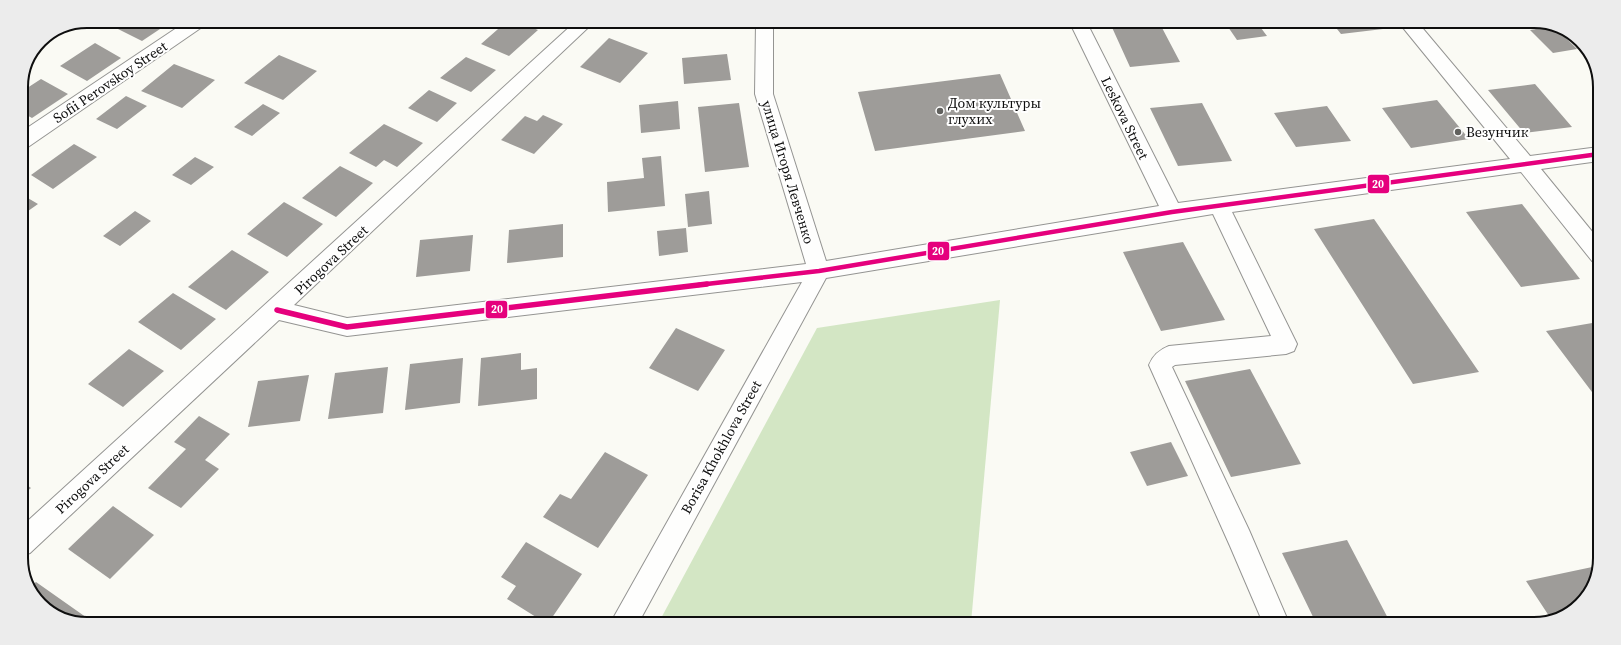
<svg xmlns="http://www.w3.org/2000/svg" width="1621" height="645" viewBox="0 0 1621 645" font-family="'Source Serif 4',serif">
  <rect width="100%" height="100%" fill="#fafaf4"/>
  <path fill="#d3e6c4" d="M1000,300L971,623L659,622L817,328Z"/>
  <path fill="#9e9c99" d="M129,21H166L169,23L142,41L118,29Z
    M506,22H519L538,30L509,56L481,44Z
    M1110,23L1160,24L1180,62L1130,67Z
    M1226,24H1258L1267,36L1237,40Z
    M1333,24H1379L1383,29L1341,34Z
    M1433,24H1452V25L1436,28Z
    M1554,26L1577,49L1553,53L1530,30Z
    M609,38L648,53L620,83L580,67Z
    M95,43L121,58L87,81L60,66Z
    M727,54L731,80L684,84L682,58Z
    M279,55L317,71L283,100L244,83Z
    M466,57L496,70L471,92L440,78Z
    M174,64L215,80L182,108L141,91Z
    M1000,74L1025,131L875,151L858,92Z
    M41,79L68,94L32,118L21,112V92Z
    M1535,84L1572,127L1524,133L1488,90Z
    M429,90L457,103L437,122L408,108Z
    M126,96L147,106L117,129L96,119Z
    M1437,100L1469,139L1411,148L1382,108Z
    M678,101L680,129L641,133L639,105Z
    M739,103L749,167L705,172L698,107Z
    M1202,103L1232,161L1178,166L1150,108Z
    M263,104L280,113L252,136L234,127Z
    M1327,106L1351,141L1296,147L1274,113Z
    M543,115L563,124L534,154L501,140L525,116L537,121Z
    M384,124L423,143L397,167L384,160L376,167L349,153Z
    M74,144L97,157L53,189L31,175Z
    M661,156L665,206L608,212L607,182L644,178L642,158Z
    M195,157L214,167L191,185L172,175Z
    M340,166L373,183L336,217L302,198Z
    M709,191L712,224L688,227L685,194Z
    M21,194L38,204L21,216Z
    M284,202L323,224L287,257L247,234Z
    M1522,204L1580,279L1521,287L1466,212Z
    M135,211L151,221L120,246L103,236Z
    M1374,219L1479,372L1413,384L1314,229Z
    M563,224V257L507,263L509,230Z
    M686,228L688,252L659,256L657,231Z
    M473,235L470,271L416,277L420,240Z
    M1183,242L1225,320L1161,331L1123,252Z
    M232,250L269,272L226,310L188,287Z
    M173,293L216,319L181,350L138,322Z
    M1598,322V400L1546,331Z
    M676,328L725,350L698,391L649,368Z
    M129,349L164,371L123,407L88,384Z
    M521,353V370L537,368V399L478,406L481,358Z
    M463,358L460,403L405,410L410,364Z
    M388,367L383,413L328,419L335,373Z
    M1250,369L1301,464L1231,477L1185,381Z
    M309,375L300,421L248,427L258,381Z
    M199,416L230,434L205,460L219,469L181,508L148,488L186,449L174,442Z
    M1171,442L1188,476L1147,486L1130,452Z
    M605,452L648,475L598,548L543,517L560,494L571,499Z
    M21,481L31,488L21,496Z
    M113,506L154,535L110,579L68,549Z
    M1347,540L1391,624L1316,623L1282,553Z
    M526,542L582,574L549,622H544L507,599L516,586L501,577Z
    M1597,566L1596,579L1571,613L1551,619L1526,581Z
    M36,582L90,620H66L34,598L30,587Z"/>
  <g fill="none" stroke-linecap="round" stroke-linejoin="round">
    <g stroke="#949492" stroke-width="2">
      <path id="minor" d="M187,21H207L205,25L28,147L21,149V132Z
        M575,22H594L294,305L347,318L806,264L755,94L756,23H773V94L826,261L1159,206L1070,23H1087L1178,203L1510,159L1400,24H1419L1530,156L1599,147V161L1541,169L1599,240V263L1592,261L1521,172L1232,212L1297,344L1294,351L1286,354L1175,365L1172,367L1249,530L1289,623H1263L1230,546L1149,365C1153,355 1159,350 1169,346L1271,336L1213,214L826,278L639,622H611L802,282L347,336L279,320L30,553L21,556V527Z"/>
    </g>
    <use href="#minor" fill="#fefefd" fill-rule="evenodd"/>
    <g stroke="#fff" stroke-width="7">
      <path id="bus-1-far1" d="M698,285L819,271L1172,212L1599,154"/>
    </g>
    <g stroke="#fff" stroke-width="8">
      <path id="bus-1" d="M277,310L347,327L707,284"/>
    </g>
    <use href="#bus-1-far1" stroke="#e5007d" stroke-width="4.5"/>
    <use href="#bus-1" stroke="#e5007d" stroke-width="5.5"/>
  </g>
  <g fill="#61615e" stroke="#fff" stroke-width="1.5">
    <circle cx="940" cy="111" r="4"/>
    <circle cx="1458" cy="132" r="4"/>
  </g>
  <g text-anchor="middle" stroke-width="4" stroke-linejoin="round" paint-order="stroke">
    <g font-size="14" fill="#0e0e0e" stroke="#fff">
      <text transform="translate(110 82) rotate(-34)" y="5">Sofii Perovskoy Street</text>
      <text transform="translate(1125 118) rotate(64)" y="5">Leskova Street</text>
      <text transform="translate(788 172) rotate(73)" y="5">улица Игоря Левченко</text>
      <text transform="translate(331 260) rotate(-43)" y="5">Pirogova Street</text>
      <text transform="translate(721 447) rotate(-61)" y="5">Borisa Khokhlova Street</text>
      <text transform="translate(92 479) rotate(-43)" y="5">Pirogova Street</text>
    </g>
    <g font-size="14" fill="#0e0e0e" stroke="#fff" text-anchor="start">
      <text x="948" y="108">Дом культуры<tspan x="948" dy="16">глухих</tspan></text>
      <text x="1466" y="137">Везунчик</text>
    </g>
  </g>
  <path d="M0 0H1621V645H0ZM87 28H1534A59 59 0 0 1 1593 87V558A59 59 0 0 1 1534 617H87A59 59 0 0 1 28 558V87A59 59 0 0 1 87 28Z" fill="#ececec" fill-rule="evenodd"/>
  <path fill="none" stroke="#0e0e0e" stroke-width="2" d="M87 28H1534A59 59 0 0 1 1593 87V558A59 59 0 0 1 1534 617H87A59 59 0 0 1 28 558V87A59 59 0 0 1 87 28Z"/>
  <g stroke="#fff" stroke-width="1.5">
    <rect x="1367" y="174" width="23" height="20" rx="4" fill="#e5007d"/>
    <rect x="927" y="241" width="23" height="20" rx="4" fill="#e5007d"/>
    <rect x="485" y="300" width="23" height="19" rx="4" fill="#e5007d"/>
  </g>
  <g font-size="11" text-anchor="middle" font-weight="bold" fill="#fff">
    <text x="1378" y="188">20</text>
    <text x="938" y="255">20</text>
    <text x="497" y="313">20</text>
  </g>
</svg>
